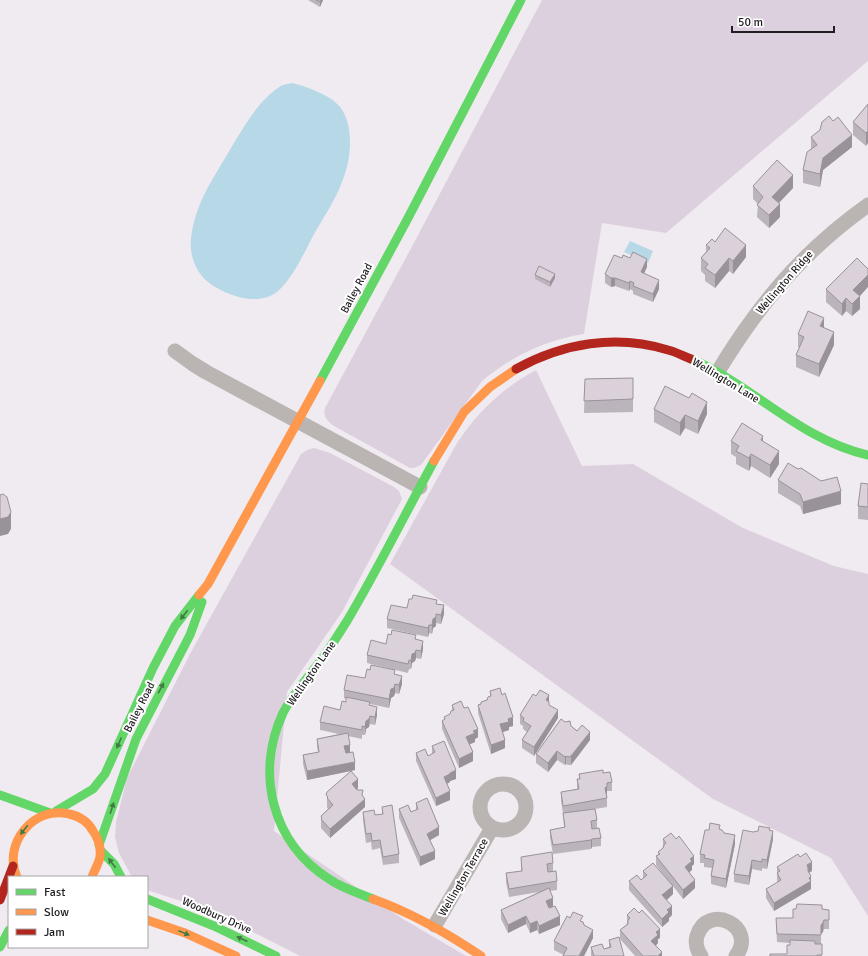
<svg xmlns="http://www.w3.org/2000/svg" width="868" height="956" viewBox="0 0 868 956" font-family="Signika,sans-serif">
  <rect width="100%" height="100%" fill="#f0ebf1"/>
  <path fill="#ddd0de" d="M542,0H868V61L666,233L602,223L584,334C546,340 512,356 482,381L421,465L414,468H410L334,426C327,421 323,416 325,408L416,239Z
    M536,370L582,466L633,464L743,528L834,566L868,574V916L831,858L713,799L390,564L457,443C478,411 503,388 536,370Z
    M314,448L330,453L394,487L399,491L402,499L342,612L287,692L274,831L403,919L466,956H300L259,935L207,911L181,901L147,890V877H132L119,853L115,837L116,822L127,778L191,652L301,454L307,450Z"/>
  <path fill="#b7d8e7" d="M292,83C305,86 331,95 340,107C355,126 351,161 342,182C335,201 323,218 313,236C304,253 288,289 270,296C251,304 228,295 212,285C200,277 193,265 191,250C189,234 197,209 204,195C209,184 216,174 222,163C237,139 254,104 278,88C281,85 287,84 292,83Z
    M630,241L653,251L648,263L624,252Z"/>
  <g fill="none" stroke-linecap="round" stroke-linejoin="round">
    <path stroke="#bab4b3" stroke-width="15" d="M175,351L193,364L206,372L420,487
      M717,373C758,305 803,251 868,205
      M480 807a23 23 0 1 1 46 0a23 23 0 1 1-46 0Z
      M435,925L492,828
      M701,956C697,950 695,943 697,936C707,902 758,926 736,956"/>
    <path stroke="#63d668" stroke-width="9" d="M691,359C753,385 800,440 868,455
      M320,381L408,218L521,0
      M0,795L50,813
      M56,811L93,789L105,774L153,668L175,626L199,595
      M99,845L136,739L190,635L202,602
      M101,851L114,864L121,877
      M147,899L214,926L276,956
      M373,899C358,893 342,888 329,879C272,843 255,773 283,713C292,695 306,680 318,664C329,650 338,635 347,621C378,569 405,514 434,461
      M0,947L9,930"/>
    <path stroke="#ff974d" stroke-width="9" d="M434,461L464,412L490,387L516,369
      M199,595L208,584L320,381
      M17,877C2,844 34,805 69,814C79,816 88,822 93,831C98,838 101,848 100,857C99,863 94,871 92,877
      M373,899C412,913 447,933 481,956
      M147,920L185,933L236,956"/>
    <path stroke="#b3261e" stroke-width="9" d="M516,369C563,343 616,334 668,350C676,352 683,356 691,359
      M0,900L13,866"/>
  </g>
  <path fill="#bbb4bc" d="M308,0H323L320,7Z
    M868,104L866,146L853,135V122Z
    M811,137L852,147L823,170L820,187L803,183V170L811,149Z
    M753,186L793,188L779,203L780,217L769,228L757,217L758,204L753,199Z
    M715,242L746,257L733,274L729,271L715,288L705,281V275L701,271V258L706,252V245Z
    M622,258L647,267L644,273L659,289L653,302L633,294V291L630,289L629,291L615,286L611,287L605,283V274Z
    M535,275L555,278L550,287L535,279Z
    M826,289L860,296V309L852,316L846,311L842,316L826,302Z
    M824,328L834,345L819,377L796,367V355L800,347H798V334Z
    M633,378V412L584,413L585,379Z
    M654,409L707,414L698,434L685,428L680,436L654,422Z
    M731,441L763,442L779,464L770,478L751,466L749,471L736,464V457L731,454Z
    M778,480L841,504L803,514L800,506L778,493Z
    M868,484V520L858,519V506Z
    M437,604L444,614L441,624L436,623V626L433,628L432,634L429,633L428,637L387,628V619L407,608Z
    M416,639L423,649L421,659L416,658L415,661L412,663L411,669H409L408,673L367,663V655L386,644Z
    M395,674L402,684L399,694L395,693L394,696L391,698L389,708L370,704V705L377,715L375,725L370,724L369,727L366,729L365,735H362V739L348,736L350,752L355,770L351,771L358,788L357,789L363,796L365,807L330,838L321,828V816L328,809L327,807V792L351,771L307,780L303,764V755L318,752L317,747V739L339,734L320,730V722L340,710L346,702V699L344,698V690L365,678Z
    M490,691L513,726L509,727V730L502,732L505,748L491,754L478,713V705L481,704V702L487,700L490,696Z
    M536,696L549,702V705L558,718L534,756L522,748V740L527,732L523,729V726L520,724V715Z
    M452,705L478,737L475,739V742L469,744L473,761L459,768L442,729V721L444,720V717L450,714L452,711Z
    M571,726L590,740L571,765H568L566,764L565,765L557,760L548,772L536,763V754Z
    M432,746L456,779L450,781V782L447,784L450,800L436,806L416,761V753L428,756L432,754Z
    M603,773L612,782V791H607V807L595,809L597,820V828L601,838V846L592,847L591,849L553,854L550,838V830L564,827L563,814L561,800V792L577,789V779H579V774Z
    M416,803L439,835L430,840L435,859L420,866L399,818V809L411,812L416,810Z
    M382,807L399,854V863L383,865L380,848L372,850L371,842L366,843L363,820V812L375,815L382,814Z
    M709,830H720L735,844L726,888L711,884V876L712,868L704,867V863H700V854Z
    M770,830L773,839L767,869L762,868V871L752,869L749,885L734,882V874L753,832Z
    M663,839L694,864L692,866V870L689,872L695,888L683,899L673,886V894L667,900L672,915L669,918V921L662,927L629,890V881L641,880L643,878V871L670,883L656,865V856L658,855V852L663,848Z
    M521,857L553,863V872L557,881V890L550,891L553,906L549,908L560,925L539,934L537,930L530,933L526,924L508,933L501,919V910L539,892L509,897L506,882V873L521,871Z
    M800,857L812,871L809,873L811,876V889L774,911L766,898V889L778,883L777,881V867Z
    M822,909L829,910V929H824L823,932L821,934V944H815H822V956H770L787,954L790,945V943L777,942L776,918H793Z
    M627,915L660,938L658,939V943L656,946L662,956H635L620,939V930L627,924Z
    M570,918L583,922L584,925L593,938L584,956H563L564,955L554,950V941Z
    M609,940L624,956H591V947L604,949L609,947Z"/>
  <path fill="#999299" d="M321,0H323L320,7V2Z
    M868,131V143L866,146V133Z
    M852,135V147L823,170L820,187V174L823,158Z
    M793,175V188L772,210V197Z
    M780,204V217L769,228V215Z
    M746,245V257L733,274V261Z
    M729,258V271L715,288V275Z
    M647,259V267L641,280V272Z
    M555,274V278L550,287V282Z
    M868,275V287L860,296V309L852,316L853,290Z
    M611,278H615V286L611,287Z
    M659,280V289L653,302V294Z
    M630,281V289L629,291V283Z
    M846,298V311L842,316V304Z
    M824,318V330L820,326Z
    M834,332V345L819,377V364Z
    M707,402V414L698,434V421Z
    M685,415V428L680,436V423Z
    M763,436V448L761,440Z
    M779,451V464L770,478V465Z
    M751,454V466L749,471V458Z
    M841,491V504L803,514V502Z
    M11,512V529L8,534L0,536V519Z
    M444,605V614L441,624V615Z
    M436,614V626L433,628L432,634V625L433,619Z
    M429,625V633L428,637V628Z
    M423,641V649L421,659V651Z
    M416,650V658L415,661L412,663L411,669V661L412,654Z
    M402,676V684L399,694V685Z
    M395,684V693L394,696L391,698L389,708V699L391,689Z
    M549,695V704L546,700Z
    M377,707V715L375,725V717Z
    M558,710V718L534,756V747Z
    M370,716L369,727L366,729L365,735V727L366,721Z
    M513,717V726L509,727V730L500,733V724L508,719Z
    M478,729V737L475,739V742L466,746V737L473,731Z
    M590,732V740L571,765V756Z
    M505,740V748L491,754V745Z
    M350,745V753L344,754V746Z
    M557,751V760L548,772V763Z
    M473,752V761L459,768V759Z
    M566,756V764L565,765V757Z
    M355,762V770L307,780V771Z
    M456,770V779L450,781V782L444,785V777L450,773Z
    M358,779V788L352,793V784Z
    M607,786V794L605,797V788Z
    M450,791V800L436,806V798Z
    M365,799V807L330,838V829Z
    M439,827V835L427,842V834Z
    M773,831V839L767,869V860Z
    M735,835V844L726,888V879Z
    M592,839V847L591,849V840Z
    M435,851V859L420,866V857Z
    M694,856V864L692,866V870L685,876V867L690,859Z
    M752,860V869L749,885V876Z
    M812,862V871L808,873V880L807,865Z
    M811,876V889L774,911V903Z
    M695,880V888L683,899V890Z
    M673,886V894L662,904V895Z
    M553,898V906L546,909V901Z
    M672,906V915L669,918V921L662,927V919L667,910Z
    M526,916V924L508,933V925Z
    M560,916V925L539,934V926Z
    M824,920L823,932L821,934V944V925Z
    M537,921V930L530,933V924Z
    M660,929V938L658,939V943L651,950V941L656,932Z
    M593,930V938L584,956H579Z
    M662,952V956H658Z"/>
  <path fill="#dad1db" stroke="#999299" d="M316,0H321L320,2Z
    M868,104V131L866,133L853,122Z
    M829,116L833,121L838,117L852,135L823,158L820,174L803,170L807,152L817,145L811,137L820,130L822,122Z
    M777,160L793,175L772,197L780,204L769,215L757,205L763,197L753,186Z
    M725,228L746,245L733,261L729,258L715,275L705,268L708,264L701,258L710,248L706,245L712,239L715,242Z
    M633,252L647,259L641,272L659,280L653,294L633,286L634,283L630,281L629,283L615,278H611L605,274L614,255L622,258L623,255L630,258Z
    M857,258L868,269V275L853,290L860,296L852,304L846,298L842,304L826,289Z
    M539,266L555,274L550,282L535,275Z
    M808,311L824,318L820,326L834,332L819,364L796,355L804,337L798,334Z
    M633,378V399L584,401L585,379Z
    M665,386L689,398L692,393L707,402L698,421L685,415L680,423L654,409Z
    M742,423L763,436L761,440L779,451L770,465L751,454L749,458L736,451L739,446L731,441Z
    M788,463L798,469L801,468L821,481L837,477L841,491L803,502L800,494L778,480Z
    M861,483L868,484V507L858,506Z
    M3,494L7,497L11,512L8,517L0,519V495Z
    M413,595L437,600L436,604L444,605L441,615L436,614V617L433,619L432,625H429L428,628L387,619L391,605L407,608L409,599H412Z
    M392,630L416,635L415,639L423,641L421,651L416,650L415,653L412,654L411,661L409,660L408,664L367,655L371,640L386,644L388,634L391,635Z
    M371,665L395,670L394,674L402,676L399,685L395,684L394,688L391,689L389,699L344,690L347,675L365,678L367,669L370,670Z
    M500,688L502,695L505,693L513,717L508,719L509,722L500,724L505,740L491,745L478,705L481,704V702L487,700L488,697L491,696L490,691Z
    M540,690L549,695L546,700L549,702V705L558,710L534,747L522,740L531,726L523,721L524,718L520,715L533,694L536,696Z
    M346,697L370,702L369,705L377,707L375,717L370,716L369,719L366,721L365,727L362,726V730L320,722L324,706L340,710L342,701L346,702Z
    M461,701L464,708L468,707L478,729L473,731L475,733L466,737L473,752L459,759L442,721L445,719L444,717L450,714L451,711L454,710L452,705Z
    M561,719L565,722L570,721L571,726L577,731L582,725L590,732L571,756L568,757L566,756L565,757L557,751L548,763L536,754Z
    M348,733L350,745L344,746L346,753L353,752L355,762L307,771L303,755L319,752L317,739Z
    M444,741L456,770L450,773V774L444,777L450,791L436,798L416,753L425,749L428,756L435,752L432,746Z
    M603,770V773L610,772L612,782L607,783V786L605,788L607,798L563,806L561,792L579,789L577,779H580L579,774Z
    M351,771L358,779L352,784L357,790H363L362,795L365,799L330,829L321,819L322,818L321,816L333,805L327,798L328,797L326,795L327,792Z
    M427,798L439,827L427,834L435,851L420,857L399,809L408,805L411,812L418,809L416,803Z
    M392,805L399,854L383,857L380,840L372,841L371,833L366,834L363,812L374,810L375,815L383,814L382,807Z
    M595,809L597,820L591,821L592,829L599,828L601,838L592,839L591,840L553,845L550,830L565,827L563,813Z
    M710,823L720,825L719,829L722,830L724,833L735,835L726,879L711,876L714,860L704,858L705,855L700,854L705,830H709Z
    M759,826L770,828L769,830L773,831L767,860L762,859V862L752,860L749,876L734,874L743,830L753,832L758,831Z
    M671,833L676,839L679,836L694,856L690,859L692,861L685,867L695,880L683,890L656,856L660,854L658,852L663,848L664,845L666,843L663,839Z
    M552,852L553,863L547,864L548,872L556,871L557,881L509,889L506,873L522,871L521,857Z
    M806,853L812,862L807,865L808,868V871L811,876L809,878L811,881L774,903L766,889L781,880L777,873L780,871L777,867L798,854L800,857Z
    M653,863L673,886L662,895L672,906L667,910L669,912L662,919L629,881L637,875L641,880L647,875L643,871Z
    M549,888L553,898L546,901L549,908L555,906L560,916L539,926L537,921L530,924L526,916L508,925L501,910Z
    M797,904L822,905V909L829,910V920H824L823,923L821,925V935L777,934L776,918H793V909H796Z
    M634,908L639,913L642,910L660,929L656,932L658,935L651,941L662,952L658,956H643L620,930L628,924V920L630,918L627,915Z
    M573,912L583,916L580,921L583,922L584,925L593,930L579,956H563L567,948L554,941L567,916L570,918Z
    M619,937L624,956H594L591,947L602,944L604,949L611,947L609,940Z
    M790,940L815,941V944H822V955H817V956H770V954H787V945H790Z"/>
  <defs><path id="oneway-solid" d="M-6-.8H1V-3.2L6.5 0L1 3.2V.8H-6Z"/></defs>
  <g fill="#427a44">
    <use href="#oneway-solid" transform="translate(184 615) rotate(128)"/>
    <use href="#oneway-solid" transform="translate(161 688) rotate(-62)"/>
    <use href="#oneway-solid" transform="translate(119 743) rotate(113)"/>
    <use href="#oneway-solid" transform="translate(112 808) rotate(-72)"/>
    <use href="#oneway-solid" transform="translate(24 830) rotate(129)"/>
    <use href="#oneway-solid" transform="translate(112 863) rotate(-127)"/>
    <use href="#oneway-solid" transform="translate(184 933) rotate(22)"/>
    <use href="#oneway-solid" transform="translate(242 939) rotate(-155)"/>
  </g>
  <g text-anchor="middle" stroke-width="4" stroke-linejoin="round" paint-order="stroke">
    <g font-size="11" fill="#201d20" stroke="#fff">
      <text transform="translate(784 282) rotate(-49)" y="4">Wellington Ridge</text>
      <text transform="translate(356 288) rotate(-62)" y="4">Bailey Road</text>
      <text transform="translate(726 380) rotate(31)" y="4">Wellington Lane</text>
      <text transform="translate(311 673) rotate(-55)" y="4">Wellington Lane</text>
      <text transform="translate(139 707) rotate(-63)" y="4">Bailey Road</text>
      <text transform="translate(463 877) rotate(-60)" y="4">Wellington Terrace</text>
      <text transform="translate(217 915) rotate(24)" y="4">Woodbury Drive</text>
    </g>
  </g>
  <rect x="8" y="876" width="140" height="72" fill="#ffffff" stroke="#a6a5a6"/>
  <rect x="16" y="889" width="20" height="6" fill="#63d668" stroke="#a6a5a6"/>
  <text x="44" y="896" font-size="12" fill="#201d20">Fast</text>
  <rect x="16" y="909" width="20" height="6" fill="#ff974d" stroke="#a6a5a6"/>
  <text x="44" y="916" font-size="12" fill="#201d20">Slow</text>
  <rect x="16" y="929" width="20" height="6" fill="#b3261e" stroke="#a6a5a6"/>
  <text x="44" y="936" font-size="12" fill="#201d20">Jam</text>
  <path d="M732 26v6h102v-6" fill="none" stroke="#201d20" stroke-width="2"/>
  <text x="738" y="26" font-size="12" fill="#201d20" stroke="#ffffff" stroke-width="3" paint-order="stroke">50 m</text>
</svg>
